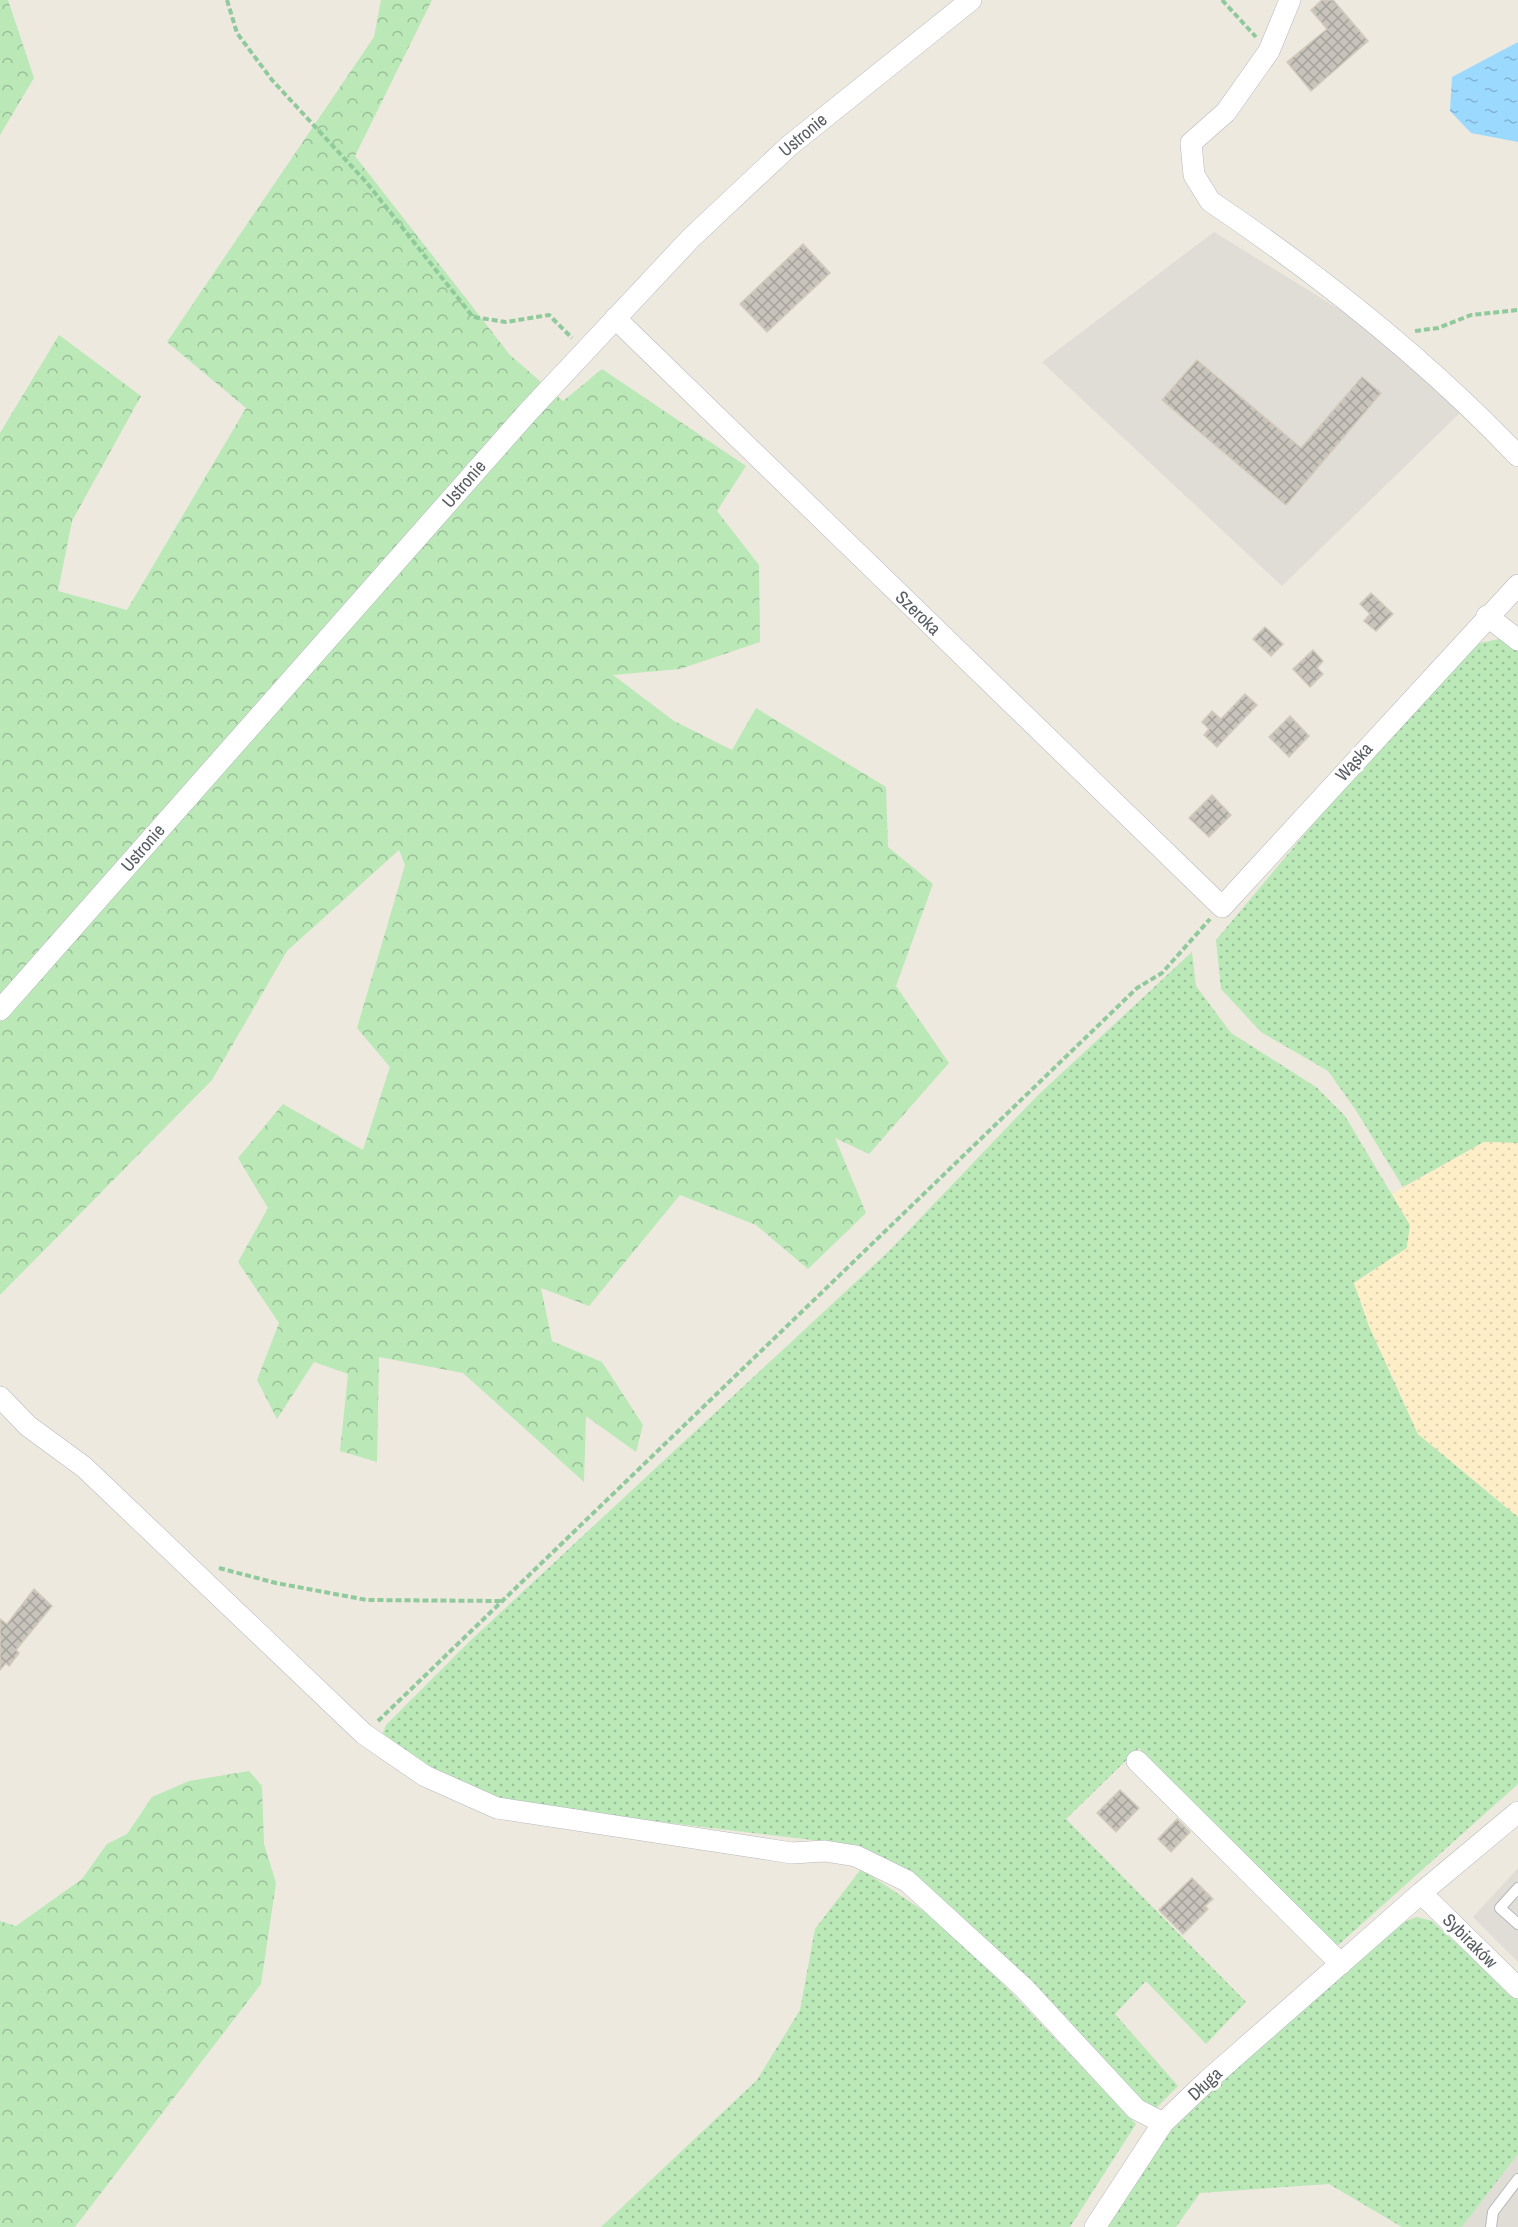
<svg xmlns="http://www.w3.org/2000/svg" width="1518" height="2227" viewBox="0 0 1518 2227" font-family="'Archivo Narrow',sans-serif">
  <defs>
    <pattern id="grass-dots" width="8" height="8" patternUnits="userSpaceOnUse" patternTransform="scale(1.5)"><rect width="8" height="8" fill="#bae8b7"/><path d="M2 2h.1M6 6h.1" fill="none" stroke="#9abf98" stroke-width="1.8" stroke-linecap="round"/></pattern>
    <pattern id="forest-crowns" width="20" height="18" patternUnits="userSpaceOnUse" patternTransform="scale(1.5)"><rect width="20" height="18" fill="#bae8b7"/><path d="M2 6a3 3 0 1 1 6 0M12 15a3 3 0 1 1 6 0" fill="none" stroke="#9abf98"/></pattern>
    <pattern id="sand-dots" width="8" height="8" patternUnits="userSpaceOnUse" patternTransform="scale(1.5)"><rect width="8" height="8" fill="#feeec8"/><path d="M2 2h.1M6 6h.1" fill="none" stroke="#dcceae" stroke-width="1.8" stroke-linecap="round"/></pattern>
    <pattern id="water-ripples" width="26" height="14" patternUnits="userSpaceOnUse" patternTransform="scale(1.5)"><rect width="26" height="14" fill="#9cd9ff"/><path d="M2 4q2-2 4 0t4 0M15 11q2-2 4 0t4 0" fill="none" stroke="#82b3d2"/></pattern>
    <pattern id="building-cross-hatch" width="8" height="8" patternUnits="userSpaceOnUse" patternTransform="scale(1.5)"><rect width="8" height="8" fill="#c8c3bb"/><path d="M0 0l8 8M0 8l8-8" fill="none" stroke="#a5a29b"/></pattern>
  </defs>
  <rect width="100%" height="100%" fill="#ede9de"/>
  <path fill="#e0dcd6" d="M1214,232L1392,342L1463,410L1282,586L1042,362Z
    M1518,1868V1962L1473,1917Z
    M1518,2154V2227H1462Z"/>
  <path fill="url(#grass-dots)" d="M1504,638L1518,649V1143L1484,1142L1403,1187L1355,1109L1328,1071L1261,1032L1221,989L1216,940L1386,737L1475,644Z
    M1192,952L1196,986L1231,1033L1316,1087L1345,1116L1410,1225L1407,1248L1354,1283L1369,1326L1418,1434L1518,1517V1784L1336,1947L1139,1748L1066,1819L1246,2002L1206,2044L1146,1981L1115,2014L1178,2086L1152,2112L1026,1979L838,1843L519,1805L452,1780L380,1741L386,1725L471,1640L889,1251L1036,1097Z
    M861,1869L952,1930L1136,2124L1070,2227H601L757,2080L800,2010L815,1929Z
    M1417,1917L1432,1921L1518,2000V2154L1462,2227H1402L1329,2184L1200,2193L1176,2227H1104L1161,2139L1196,2103L1398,1924Z"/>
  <path fill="url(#forest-crowns)" d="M0,0H8L34,78L0,135Z
    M381,0H432L355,156L510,355L563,401L602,369L746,466L717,511L759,565L760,642L680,669L613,675L674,721L732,750L756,708L886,787L888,847L933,884L896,986L949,1063L869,1154L835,1138L866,1213L808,1269L756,1225L680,1195L589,1306L541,1288L552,1341L602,1362L643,1425L636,1452L586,1416L584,1482L463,1373L379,1357L377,1462L340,1451L348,1374L314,1362L277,1419L257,1380L279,1323L238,1262L268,1208L238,1158L283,1104L363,1150L390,1067L357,1028L405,865L399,850L287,951L212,1080L0,1295V433L59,335L141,396L72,521L58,591L127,610L246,408L167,342L374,37Z
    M249,1771L262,1786L264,1844L276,1883L261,1984L75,2227H0V1921L16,1926L82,1879L107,1844L127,1834L152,1797L189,1781Z"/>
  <path fill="url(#sand-dots)" d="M1484,1142L1518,1143V1517L1418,1434L1369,1326L1354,1283L1407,1248L1410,1225L1392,1194Z"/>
  <path fill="url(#water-ripples)" d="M1518,42V142L1471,133L1450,111L1452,77Z"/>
  <path fill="url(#building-cross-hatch)" stroke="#d2cabc" stroke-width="1.5" d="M1322,0H1333L1368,41L1311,91L1287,62L1327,29L1311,10Z
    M803,244L830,273L767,332L740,304Z
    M1197,360L1301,448L1362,377L1381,393L1286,505L1162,400Z
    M1371,593L1393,614L1376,631L1364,621L1370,614L1360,604Z
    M1265,627L1283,644L1271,656L1253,639Z
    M1313,650L1323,661L1317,668L1323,674L1310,687L1293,669Z
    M1245,694L1257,705L1217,747L1204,735L1209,729L1202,722L1212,711L1221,719Z
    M1290,716L1309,736L1289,757L1269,737Z
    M1212,795L1231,815L1209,837L1189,818Z
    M34,1589L52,1606L16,1650L19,1653L9,1666L6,1663L0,1670V1619L7,1624Z
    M1120,1790L1139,1808L1116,1832L1097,1813Z
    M1177,1819L1190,1832L1171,1852L1158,1839Z
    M1192,1878L1213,1899L1205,1906L1208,1909L1183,1934L1159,1910Z"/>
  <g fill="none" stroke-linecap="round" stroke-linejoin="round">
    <g stroke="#b5b8bd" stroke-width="12">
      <path id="lane" d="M1518,1888L1500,1908L1518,1924
        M1491,2227L1493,2212L1518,2179"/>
    </g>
    <g stroke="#b5b8bd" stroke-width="22">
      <path id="street" d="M1290,0L1269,51L1226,112L1191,143L1194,175L1210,201C1321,276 1425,358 1518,456
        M615,318L1222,907L1518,585
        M1487,616L1518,640
        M0,1010L528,412L691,238L789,146L971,0
        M0,1397L28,1426L84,1467L364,1734L425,1776L497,1808L792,1853L825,1851L856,1856L907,1881L1024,1988L1136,2109L1163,2123
        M1137,1761L1341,1964
        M1421,1893L1518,1988
        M1095,2227L1163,2123L1207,2081L1421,1893L1518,1812"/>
    </g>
    <path stroke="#90c99c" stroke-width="4" stroke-dasharray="6 3" stroke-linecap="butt" d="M227,0L237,33L272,80L367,183L473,317L506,322L549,315L572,338
      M1222,0L1256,37
      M1415,331L1438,328L1471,315L1518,310
      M219,1568L276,1583L367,1600L501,1601
      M378,1721L1137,988L1162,973L1210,919"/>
    <use href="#lane" stroke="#fff" stroke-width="10"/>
    <use href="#street" stroke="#fff" stroke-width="21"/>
  </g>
  <g text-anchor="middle" stroke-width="6" stroke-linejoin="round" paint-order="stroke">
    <g font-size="18" fill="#585d62" stroke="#fff">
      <text transform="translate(803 135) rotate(-40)" y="6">Ustronie</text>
      <text transform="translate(464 484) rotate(-49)" y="6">Ustronie</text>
      <text transform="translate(918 613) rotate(44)" y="6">Szeroka</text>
      <text transform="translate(1354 762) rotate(-48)" y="6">Wąska</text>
      <text transform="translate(143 848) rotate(-49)" y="6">Ustronie</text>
      <text transform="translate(1470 1941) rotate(45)" y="6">Sybiraków</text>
      <text transform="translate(1205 2084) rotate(-43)" y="6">Długa</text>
    </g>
  </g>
</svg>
